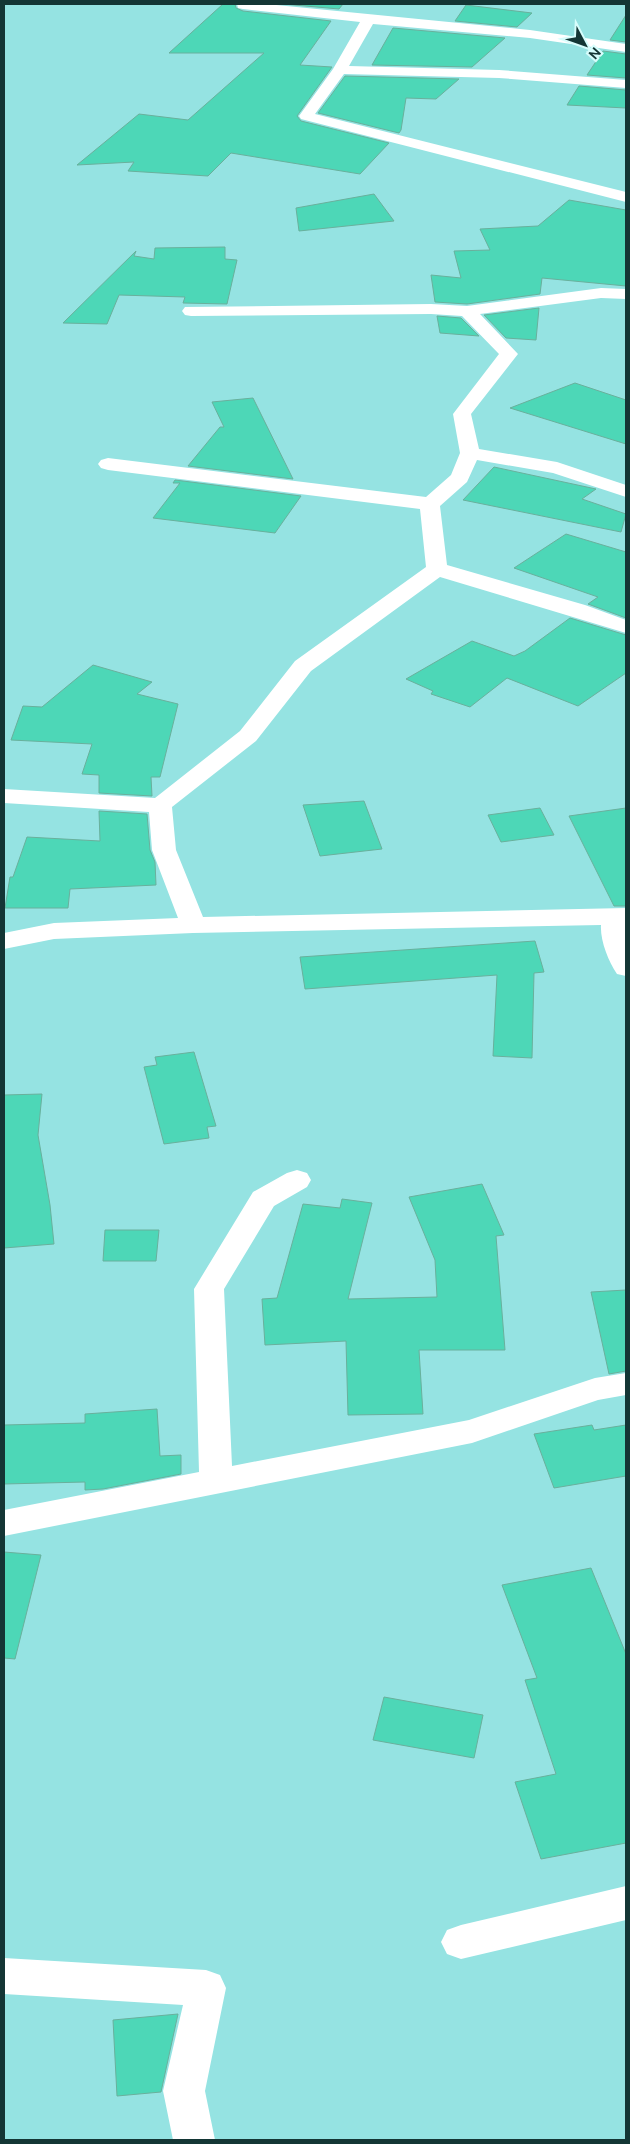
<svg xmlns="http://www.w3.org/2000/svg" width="630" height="2144" viewBox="0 0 630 2144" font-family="Ubuntu,sans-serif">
  <rect width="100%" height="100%" fill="#95e3e2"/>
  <path fill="#4dd7b7" stroke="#69b09c" d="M223,4H235L236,8L243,11L331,21L300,65L332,67L297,116L301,121L389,143L360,174L231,153L208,176L128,171L134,162L77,165L139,114L188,120L264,53H169Z
    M283,4H343L339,9Z
    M466,5L532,13L517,27L455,21Z
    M626,15V42L610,40Z
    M393,28L505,38L472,67L372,65Z
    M603,51L626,54V78L587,75Z
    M345,76L459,79L436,99L406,98L401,130L399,133L318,113Z
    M579,86L626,90V108L567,105Z
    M374,194L394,221L299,231L296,208Z
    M569,200L626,210V286L542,278L540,294L467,304L435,302L431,275L461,278L454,251L490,250L480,229L538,226Z
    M225,247V259L237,260L227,304L183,303L185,297L119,295L107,324L63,323L136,251L134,256L154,259L155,248Z
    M539,308L536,340L506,338L484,315Z
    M437,316L461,318L479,336L440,333Z
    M575,383L626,400V444L510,408Z
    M253,398L293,479L188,466L220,427H224L212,402Z
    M494,467L596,489L582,499L626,514L621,532L463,500Z
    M175,480L301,496L275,533L153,518L180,483H173Z
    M566,534L626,552V618L588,604L598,597L514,568Z
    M570,618L626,635V673L578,706L507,678L470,707L431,694L433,691L406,679L472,641L514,656L525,651Z
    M93,665L152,682L137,694L178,704L160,777H151L152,796L99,793V775L82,774L92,744L11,740L23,706L42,707Z
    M364,801L382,849L320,856L303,805Z
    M540,808L554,835L501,842L488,815Z
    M626,808V906H614L569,816Z
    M99,811L147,814L150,850L155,862L156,885L70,889L68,908H5L10,877H13L27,837L100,841Z
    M535,941L544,972L534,973L532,1058L493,1056L497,975L305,989L300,957Z
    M194,1052L216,1126L207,1127L209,1138L164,1144L144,1067L157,1065L155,1057Z
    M42,1094L38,1135L50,1205L54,1244L4,1248V1095Z
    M482,1184L504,1235L496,1236L505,1350H419L423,1414L348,1415L346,1341L265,1345L262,1299L277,1298L303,1204L340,1208L342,1199L372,1203L348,1299L437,1297L435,1260L409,1197Z
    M105,1230H159L156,1261H103Z
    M626,1290V1371L609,1374L591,1292Z
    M157,1409L160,1456L181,1455V1474L103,1489L85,1490V1482L4,1484V1425L85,1423V1414Z
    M592,1425L594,1430L626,1425V1476L554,1488L534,1434Z
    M4,1552L41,1555L15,1659L4,1658Z
    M591,1568L626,1654V1843L541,1859L515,1782L556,1774L525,1680L537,1678L502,1585Z
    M384,1697L483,1715L474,1758L373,1740Z
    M178,2014L161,2092L117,2096L113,2020Z"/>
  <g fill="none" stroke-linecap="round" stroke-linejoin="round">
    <path fill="#fff" fill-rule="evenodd" d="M237,4H266L530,30L626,44V52L530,38L373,24L349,66L499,70L626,80V88L499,78L344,74L315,114L626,192V202L301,119L299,116L333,69L360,22L243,9L238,8Z
      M601,288L626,289V299L601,298L480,314L518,354L471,414L479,449L557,462L626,485V497L553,473L477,460L467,482L440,506L447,565L585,605L626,620V633L440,577L311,671L256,741L172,807L176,850L203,917L626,908V976L617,974C608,961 600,940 601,925L193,933L54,939L4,949V933L54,923L178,918L152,850L149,812L4,803V789L155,798L240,731L295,661L426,567L420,509L108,470L101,468L98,464L101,460L108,458L426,497L451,475L460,453L453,414L499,354L462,316L431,314L191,316L185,315L182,311L185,307L431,304L467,306Z
      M297,1170L307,1173L311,1180L307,1187L274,1206L224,1289L232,1466L469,1420L595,1378L626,1373V1395L598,1400L472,1443L4,1536V1510L199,1472L194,1289L253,1192L287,1173Z
      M626,1886V1920L461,1959L447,1954L441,1942L447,1930L461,1925Z
      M4,1958L206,1970L220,1975L226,1988L205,2091L215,2140H173L163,2091L183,2005L4,1994Z"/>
  </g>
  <rect width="630" height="2144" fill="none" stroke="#143635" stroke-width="10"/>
  <g transform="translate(585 45) rotate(131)" stroke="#d7fdfc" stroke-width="4" paint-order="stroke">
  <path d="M0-4L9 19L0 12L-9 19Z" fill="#143635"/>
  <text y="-8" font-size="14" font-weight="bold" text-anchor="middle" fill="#143635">N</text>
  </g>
</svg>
